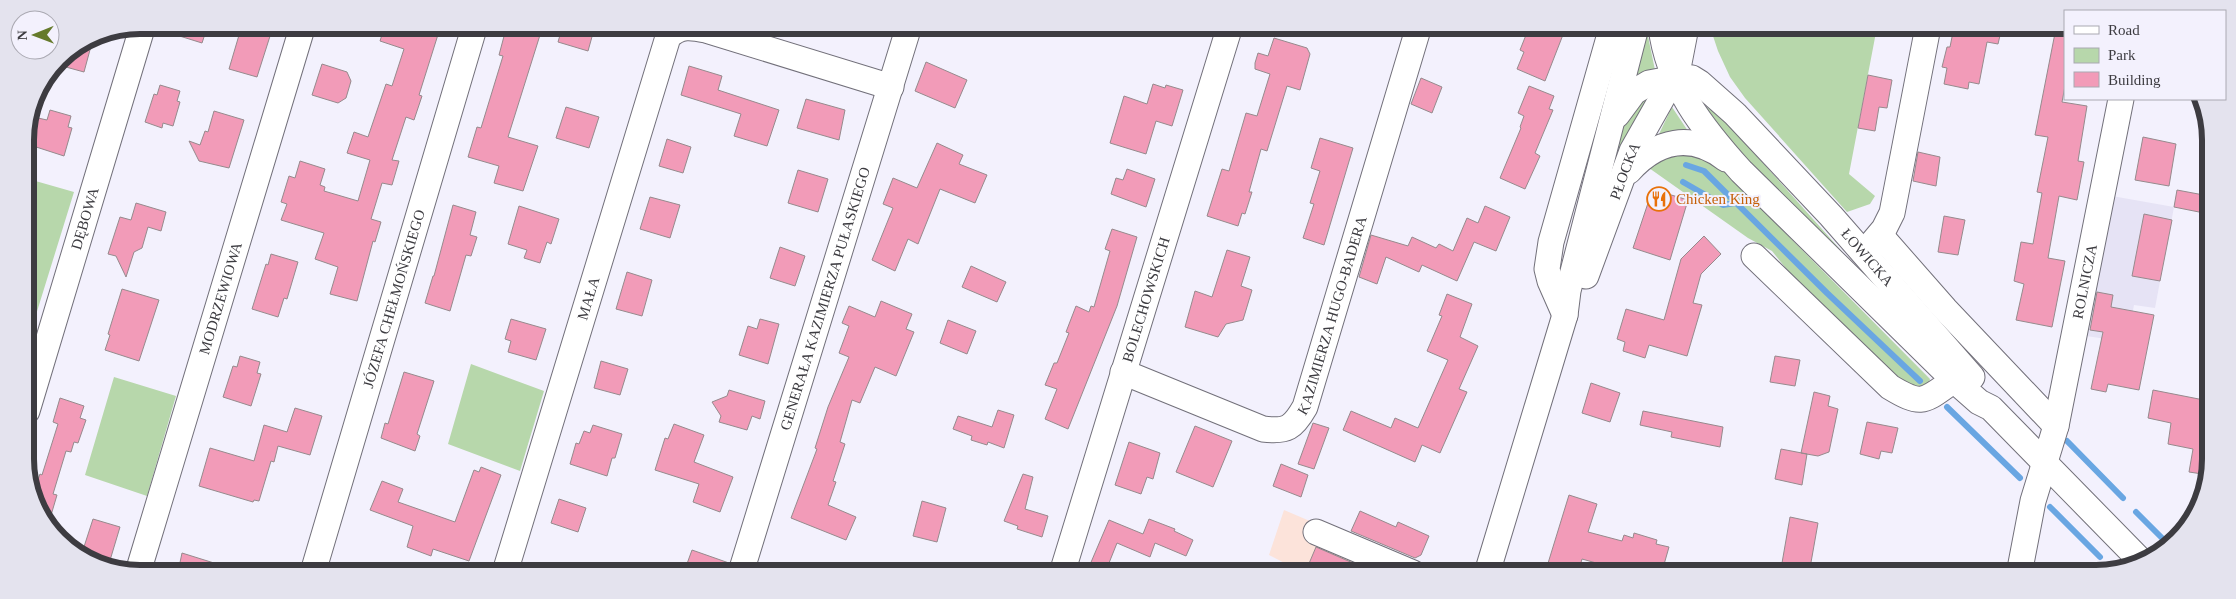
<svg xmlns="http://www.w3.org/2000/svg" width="2236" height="599" viewBox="0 0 2236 599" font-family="'Times New Roman',serif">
  <rect width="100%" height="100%" fill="#f3f1fd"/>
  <path fill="#fce3da" d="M1284,510L1432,573H1304L1269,555Z"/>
  <path fill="#e6e3f5" d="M2112,196L2174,207L2155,308L2134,305L2127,342L2086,336Z"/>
  <path fill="#b7d7ab" d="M1646,27L1655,70L1636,78Z
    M1710,27H1877L1849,174L1875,196L1870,204L1847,212L1745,98L1730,77L1718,51Z
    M1655,92L1610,184L1614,141L1630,110Z
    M1701,103L1719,116L1732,128L1854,265L1756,174Z
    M1672,107L1688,131L1659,135V134Z
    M1678,152L1713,160L1930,379L1928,385L1907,393L1796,281L1772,251L1748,238L1649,168Z
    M25,178L74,192L26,347Z
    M471,364L544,391L520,471L448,444Z
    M114,377L176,396L147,496L85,475Z"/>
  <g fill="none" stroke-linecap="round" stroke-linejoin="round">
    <path stroke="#69a6e2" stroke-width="6" d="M1686,165L1704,171L1827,293L1920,381
      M1683,182L1723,205L1735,203
      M1947,407L2020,478
      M2067,441L2123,498
      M2050,507L2100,557
      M2136,512L2170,546"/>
  </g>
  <path fill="#f29bb8" stroke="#968a8d" d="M158,25H208L202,43L157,29Z
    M242,25L271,33L257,77L229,69Z
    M385,25H441L419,95L422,96L414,120L406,117L392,160L399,161L392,185L382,183L371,219L381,222L375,242L373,241L357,301L330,294L338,267L315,259L324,233L281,220L287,204L281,202L289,176L295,178L300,161L325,169L320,185L325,187L324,191L358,201L370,160L347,153L354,132L368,137L386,84L392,86L404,49L380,41Z
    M507,25L540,35L508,137L538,146L523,191L494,183L499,166L468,157L477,127L481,128L503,56L499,55Z
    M563,25L595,26L588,51L558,42Z
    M1535,27H1566L1545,81L1517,69L1524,52L1520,50L1528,30L1532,32Z
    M1954,27H2002L1998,44L1987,42L1979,84L1969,82L1968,89L1944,84L1947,68L1942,67L1947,47H1950Z
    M2056,28H2065V86L2062,102L2087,106L2078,161L2084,162L2077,200L2059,196L2048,258L2065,261L2052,327L2016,320L2024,284L2014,281L2021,242L2033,244L2042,193L2037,192L2048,137L2035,135Z
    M94,35L84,72L55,64L59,58Z
    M1274,38L1307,48L1310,54L1300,90L1287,86L1267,151L1261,149L1249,192H1252L1245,214L1242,213L1238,226L1207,216L1222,169L1229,171L1246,113L1257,116L1270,74L1255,69V63L1258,53L1268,56Z
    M926,62L967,80L955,108L915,91Z
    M322,64L347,72L351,81L346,98L338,103L312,95Z
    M689,66L722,76L718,90L779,110L767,146L734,136L741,114L681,95Z
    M1868,75L1892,80L1887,108L1879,107L1875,131L1858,128Z
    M1421,78L1442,87L1432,113L1411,104Z
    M1153,84L1165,88L1166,85L1183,90L1172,126L1156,121L1146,154L1110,143L1124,96L1147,104Z
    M160,85L180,91L177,101L180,102L173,126L163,123L162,128L145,122L154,94L157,95Z
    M1529,86L1554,96L1549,109L1553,110L1535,153L1540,156L1525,189L1500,178L1521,128L1520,127L1524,116L1518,113Z
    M806,99L845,110L839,140L797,128Z
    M566,107L599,117L589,148L556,138Z
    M50,110L71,116L68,127L72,128L64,156L30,145L38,118L47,120Z
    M214,111L244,120L229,168L199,161L189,141L200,145L205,131L208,132Z
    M2143,137L2176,144L2169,186L2135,180Z
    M1320,138L1353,148L1324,245L1303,238L1314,204L1310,203L1320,171L1311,168Z
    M667,139L691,147L683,173L659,166Z
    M937,143L963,155L959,164L987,175L975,203L940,189L918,244L908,239L895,271L872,260L893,208L883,204L893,178L917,188Z
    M1918,152L1940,157L1936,186L1913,181Z
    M1127,169L1155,179L1146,207L1111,194L1116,178L1123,180Z
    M798,170L828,179L818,212L788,203Z
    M2177,190L2209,196V214L2174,207Z
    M1658,191L1688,200L1670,260L1633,248L1651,194Z
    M650,197L680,205L670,238L640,229Z
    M136,203L166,212L161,231L148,227L142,248L134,252L126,277L116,256L108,254L120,217L131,220Z
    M453,205L476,212L470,235L477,237L471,256L466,255L450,311L425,303L433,276H434Z
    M519,206L559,219L551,244L547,242L540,263L524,258L527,250L508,244Z
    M1485,206L1510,217L1496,251L1474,242L1457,281L1422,265L1419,272L1386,257L1377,284L1359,277L1371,235L1408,246L1412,237L1436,248L1439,244L1453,251L1467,218L1478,223Z
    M2144,214L2172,220L2160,281L2132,276Z
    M1944,216L1965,220L1958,255L1938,252Z
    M1112,229L1137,237L1117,306L1068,429L1045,419L1057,389L1045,385L1054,363H1057L1069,333L1066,332L1076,306L1089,312L1091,306L1094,307L1110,251L1105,249Z
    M1704,236L1721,254L1701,274L1693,303L1702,305L1687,356L1649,345L1645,358L1623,351L1625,342L1617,339L1626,309L1664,320L1681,259Z
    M780,247L805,256L795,286L770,278Z
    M1227,250L1250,257L1241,286L1252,290L1243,320L1226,324L1218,337L1185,327L1195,291L1212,297Z
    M271,254L298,262L287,299L284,298L278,317L252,309L266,264L268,265Z
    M971,266L1006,282L997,302L962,287Z
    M627,272L652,280L642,316L616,309Z
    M122,289L159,300L139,361L105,350L110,335L108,334Z
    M2097,292L2113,295L2111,307L2154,315L2139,390L2108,384L2106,392L2091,389L2103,332L2090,330Z
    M1447,294L1472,304L1460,337L1478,346L1459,389L1467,392L1440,453L1422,445L1415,462L1343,430L1351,411L1391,428L1395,418L1418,428L1448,360L1427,351L1442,316L1439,315Z
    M881,301L912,314L906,329L914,332L896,376L875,367L860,403L852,400L840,442L845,444L833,481L836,482L828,505L856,517L846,540L791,518L817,449L815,448L828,407L849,357L839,353L849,326L842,323L849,306L875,317Z
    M511,319L546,329L536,360L508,352L511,341L505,339Z
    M760,319L779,324L768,364L739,355L748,326L757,329Z
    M948,320L976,331L967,354L940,343Z
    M240,356L260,362L257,373L261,374L251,406L223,397L233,366L237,367Z
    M1775,356L1800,360L1795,386L1770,382Z
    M601,361L628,369L620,395L594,388Z
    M404,372L434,381L417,434L420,436L415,451L381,438L385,423L388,424Z
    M1591,383L1620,393L1610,422L1582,413Z
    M729,390L765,401L760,419L752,416L747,430L719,422L721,416L712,402L727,396Z
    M2153,390L2209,401V475L2189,472L2193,449L2168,444L2171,423L2148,418Z
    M1814,392L1830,396L1828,406L1838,409L1829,452L1818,456L1801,453Z
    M60,398L84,406L80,418L86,420L78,443L74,442L71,452L66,451L53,494L57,495L49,522L30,487L35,488L40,474L42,475L58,424L53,422Z
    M295,408L322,416L310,455L278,446L274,462L271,461L259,501L254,500L253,502L199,486L210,448L254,461L264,425L287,432Z
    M998,410L1014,415L1004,448L988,442L987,445L971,440L972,436L953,429L958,416L992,427Z
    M1643,411L1723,427L1720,447L1671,437L1672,432L1640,425Z
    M1867,422L1898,428L1892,453L1881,451L1879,459L1860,454Z
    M1313,423L1329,428L1314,469L1298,464Z
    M674,424L704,435L694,462L733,477L720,512L693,502L699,484L655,470L665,438L668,439Z
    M593,425L622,434L615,458H612L607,476L570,464L576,443L579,444L584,431L590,433Z
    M1195,426L1232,441L1213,487L1176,472Z
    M1129,442L1160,453L1153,479L1147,477L1141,494L1115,485Z
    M1781,449L1807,454L1802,485L1775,479Z
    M1281,464L1308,475L1301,497L1273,486Z
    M481,467L501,475L469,561L433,549L431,556L407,547L413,526L370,510L382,481L403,489L398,502L455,522L474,470L479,472Z
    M1023,474L1033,477L1025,509L1048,516L1042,537L1017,529L1018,526L1004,521Z
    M1569,495L1597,504L1588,532L1622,541L1624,535L1633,538L1634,533L1657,540L1656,544L1669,547L1663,568L1659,567L1657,573H1632L1582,559L1578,573H1545Z
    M559,499L586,508L578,532L551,523Z
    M922,501L946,508L937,542L913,536Z
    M1360,511L1396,527L1398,522L1429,536L1421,555L1415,558L1351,531Z
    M1790,517L1818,523L1810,568L1782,563Z
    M93,519L120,527L108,567L82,553Z
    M1149,519L1175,529L1174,531L1193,540L1186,556L1155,543L1150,557L1117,543L1105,573L1089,567L1109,520L1143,534Z
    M1316,547L1376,573H1305Z
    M692,550L729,563L727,572H684Z
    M182,553L230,568L229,572H178Z"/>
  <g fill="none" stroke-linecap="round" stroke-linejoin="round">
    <g stroke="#72707a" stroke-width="27">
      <g id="minor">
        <path d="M1661,27C1668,85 1703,129 1741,171L1954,380L1979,402L1991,408L2139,559"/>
        <path id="s1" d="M1617,115L1634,92L1649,83L1681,77L1692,78L1700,83L1735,114L1831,216L1972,377"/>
        <path d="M1629,171C1657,140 1691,132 1726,159"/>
        <path d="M1880,235L1945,309L2056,426"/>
        <path d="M1868,248L1884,229L1892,213L1928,27"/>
        <path d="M1754,256L1890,387C1923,407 1924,401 1954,380"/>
        <path id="s2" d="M1586,276L1632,151L1674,77L1679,63L1686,27"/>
        <path d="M1565,315L1550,281L1547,269L1551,242L1612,27"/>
        <path id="s3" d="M1123,372L1263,429C1287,432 1293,428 1305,407L1419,26"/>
        <path id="s4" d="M27,411L143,25"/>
        <path d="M1316,532L1413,573"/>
        <path id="s5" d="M138,572L303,25"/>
        <path id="s6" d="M313,572L475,25"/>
        <path id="s7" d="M505,572L668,37C680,25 691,27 706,30L891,87"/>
        <path id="s8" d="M741,572L909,26"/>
        <path id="s9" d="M1062,573L1230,26"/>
        <path d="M1487,573L1565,315L1568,291L1636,27"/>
        <path id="s10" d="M2019,574L2033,501L2056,426L2121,99"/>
      </g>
    </g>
    <use href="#minor" stroke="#fff" stroke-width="25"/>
  </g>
  <defs>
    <g id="restaurant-ring" transform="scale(1.25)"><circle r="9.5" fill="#f3f1fd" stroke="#e8710a" stroke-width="1.5"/><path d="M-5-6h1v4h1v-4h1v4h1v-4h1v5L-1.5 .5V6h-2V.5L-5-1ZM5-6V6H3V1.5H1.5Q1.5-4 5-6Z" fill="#e8710a"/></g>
  </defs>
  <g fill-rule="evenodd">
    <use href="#restaurant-ring" x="1659" y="199"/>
  </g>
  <g text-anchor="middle" stroke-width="4" stroke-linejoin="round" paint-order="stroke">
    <g font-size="15" fill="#3d3c41" stroke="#f3f1fd">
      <text dy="5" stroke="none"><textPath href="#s2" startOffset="112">PŁOCKA</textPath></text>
      <text dy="5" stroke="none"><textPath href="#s4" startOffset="201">DĘBOWA</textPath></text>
      <text dy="5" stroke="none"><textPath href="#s1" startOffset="341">ŁOWICKA</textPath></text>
      <text dy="5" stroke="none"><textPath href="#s10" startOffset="300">ROLNICZA</textPath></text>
      <text dy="5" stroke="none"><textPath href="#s5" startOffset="286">MODRZEWIOWA</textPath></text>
      <text dy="5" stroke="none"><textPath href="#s7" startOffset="286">MAŁA</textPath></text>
      <text dy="5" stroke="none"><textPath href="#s6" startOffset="285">JÓZEFA CHEŁMOŃSKIEGO</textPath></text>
      <text dy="5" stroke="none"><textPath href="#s8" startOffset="286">GENERAŁA KAZIMIERZA PUŁASKIEGO</textPath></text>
      <text dy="5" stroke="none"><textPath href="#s9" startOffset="286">BOLECHOWSKICH</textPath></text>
      <text dy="5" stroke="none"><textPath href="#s3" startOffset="299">KAZIMIERZA HUGO-BADERA</textPath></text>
    </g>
    <g font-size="15" fill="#c56008" stroke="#f3f1fd" text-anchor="start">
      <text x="1676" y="204">Chicken King</text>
    </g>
  </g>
  <path d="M0 0H2236V599H0ZM140 34H2096A106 106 0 0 1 2202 140V459A106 106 0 0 1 2096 565H140A106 106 0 0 1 34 459V140A106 106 0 0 1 140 34Z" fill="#e4e3ee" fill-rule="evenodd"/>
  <path fill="none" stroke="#3d3c41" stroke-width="6" d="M140 34H2096A106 106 0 0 1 2202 140V459A106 106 0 0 1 2096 565H140A106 106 0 0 1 34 459V140A106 106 0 0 1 140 34Z"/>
  <rect x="2064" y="10" width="162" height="90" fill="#f3f1fd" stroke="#aaa9b2"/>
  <rect x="2074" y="26" width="25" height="8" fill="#ffffff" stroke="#aaa9b2"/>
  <text x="2108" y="35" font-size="15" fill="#3d3c41">Road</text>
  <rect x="2074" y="48" width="25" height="15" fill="#b7d7ab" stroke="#aaa9b2"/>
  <text x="2108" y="60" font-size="15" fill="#3d3c41">Park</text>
  <rect x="2074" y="72" width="25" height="15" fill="#f29bb8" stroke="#aaa9b2"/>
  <text x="2108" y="85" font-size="15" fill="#3d3c41">Building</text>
  <g transform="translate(35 35) rotate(269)"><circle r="24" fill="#f3f1fd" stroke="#aaa9b2"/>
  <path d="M0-4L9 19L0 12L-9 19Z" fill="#657a2b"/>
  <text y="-8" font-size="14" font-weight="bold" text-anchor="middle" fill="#3d3c41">N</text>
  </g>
</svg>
